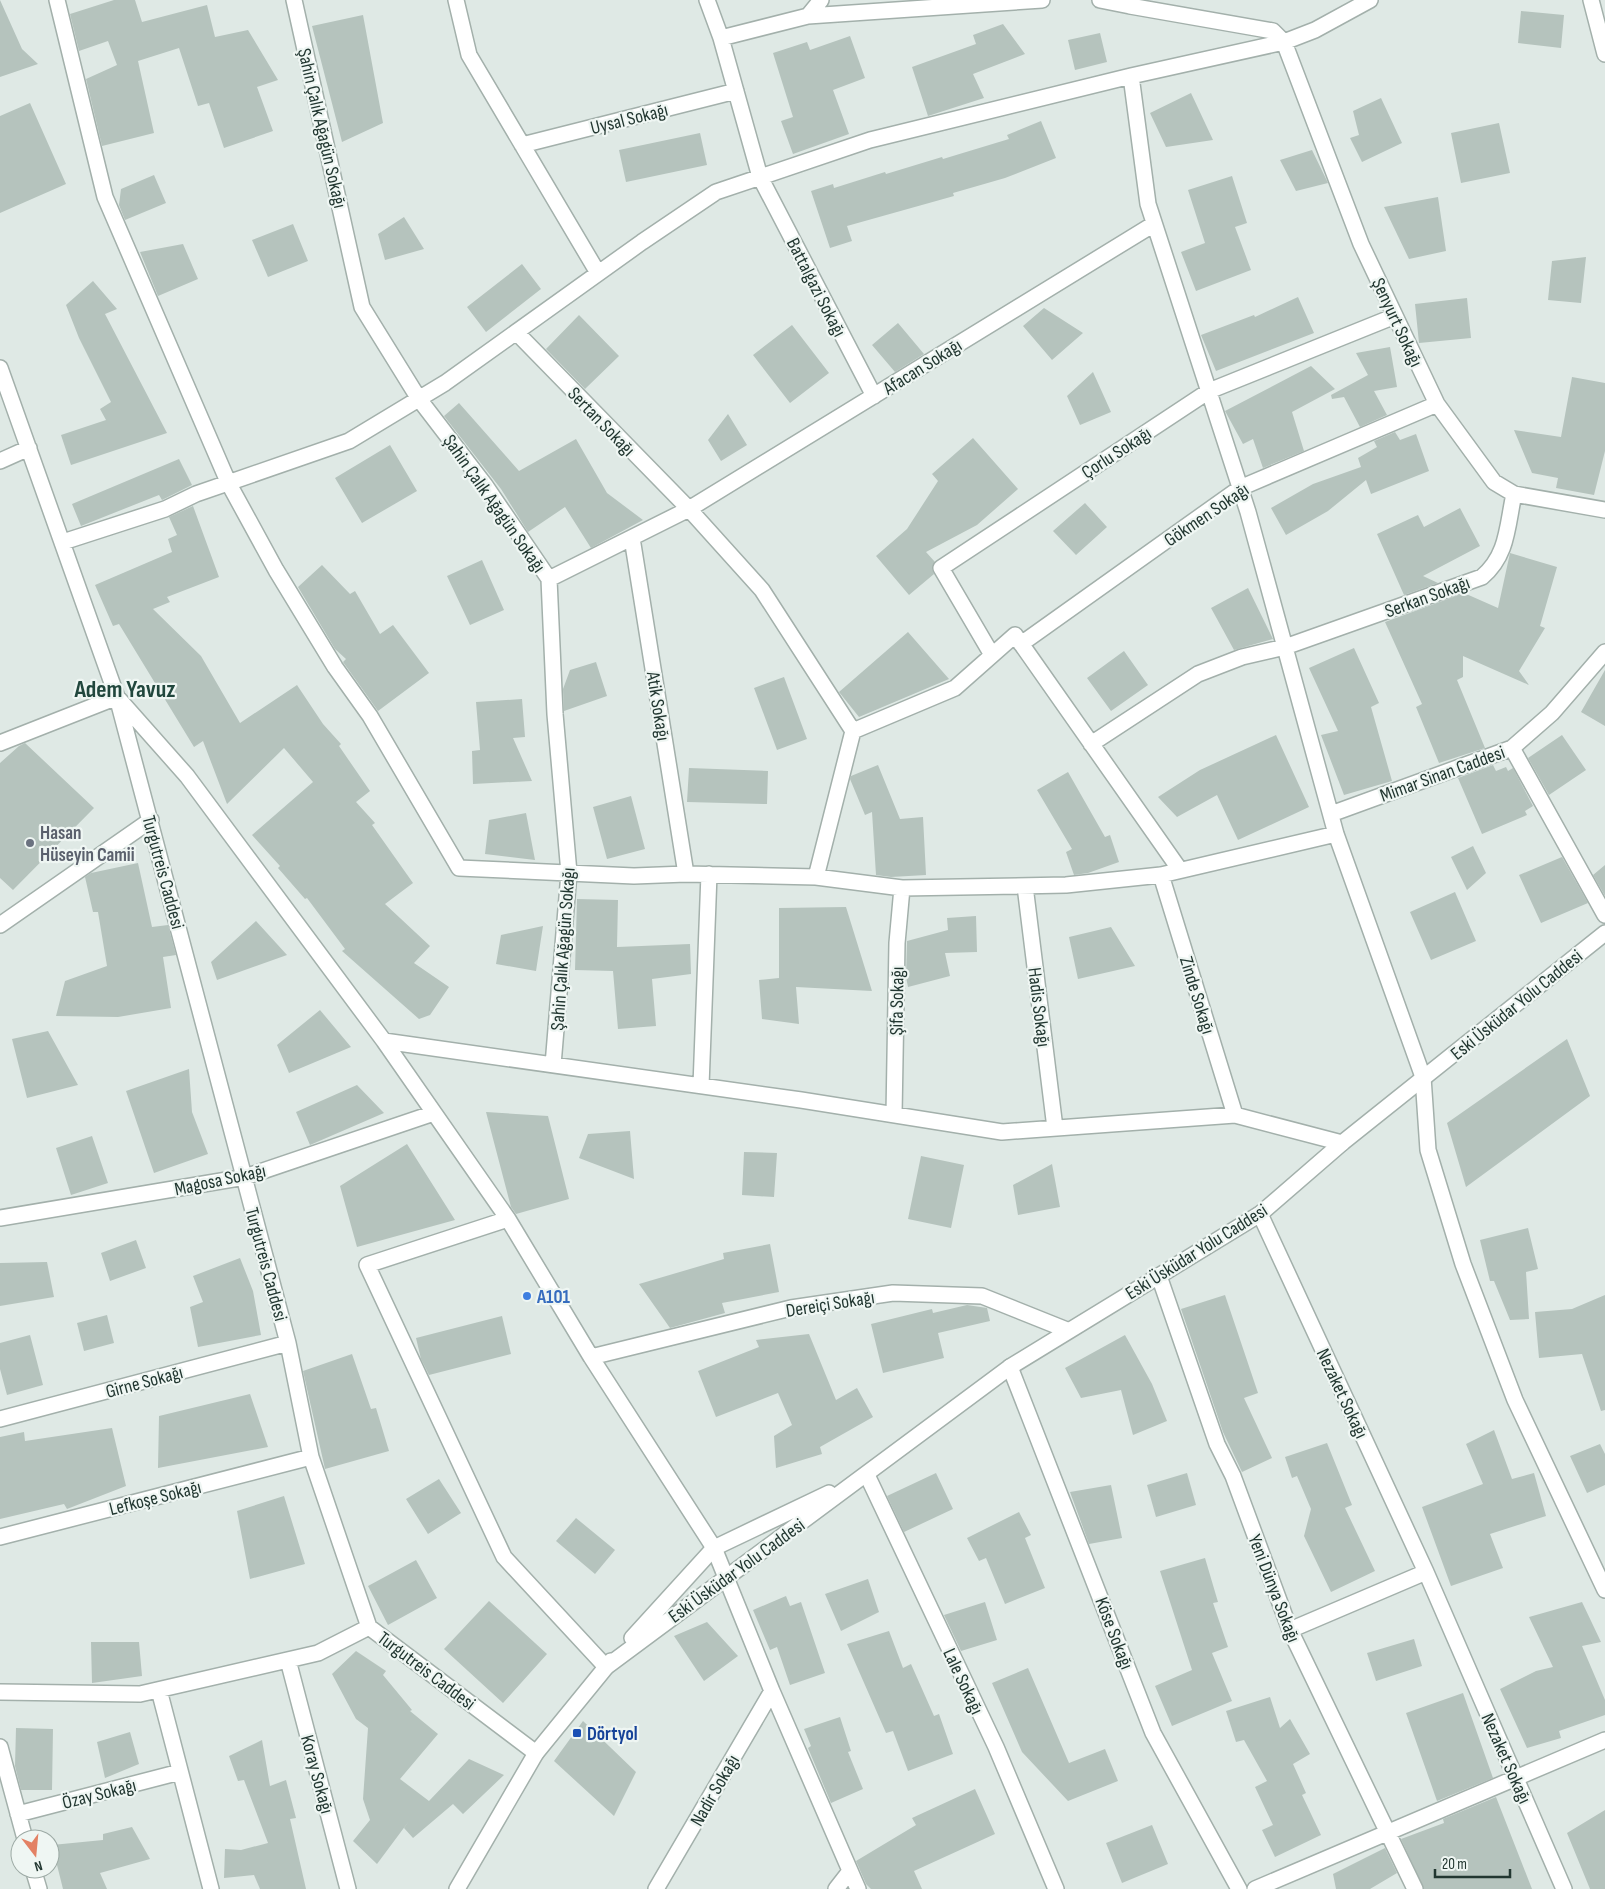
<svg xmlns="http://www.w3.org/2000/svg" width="1605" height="1889" viewBox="0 0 1605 1889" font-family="'Sofia Sans Condensed',sans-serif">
  <rect width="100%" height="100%" fill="#dfe9e5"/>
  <path fill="#b5c3bd" d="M0,0L22,49L38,64L0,77Z
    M114,0H135L142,22L207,5L215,37L248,30L278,80L257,87L273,131L224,148L209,103L198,106L179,48L138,61L154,133L102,146L86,79L117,65L108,41L79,51L70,14Z
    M1521,11L1564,15L1561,48L1518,43Z
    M363,15L383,123L342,142L312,26Z
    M1003,24L1025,54L973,74L984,98L928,116L912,67L976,44L973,35Z
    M1100,33L1107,62L1075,70L1068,40Z
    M850,36L865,78L833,90L849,134L793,154L781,121L793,117L773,53L807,42L810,50Z
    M1191,93L1213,140L1166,147L1150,113Z
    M1381,98L1402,143L1362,162L1350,138L1359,135L1353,111Z
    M30,103L66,184L0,213V116Z
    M1041,121L1056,158L1005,178L953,193L954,196L847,226L852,241L830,248L811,191L833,184L834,188L885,172L886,174L942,157L943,159L1009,139L1007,135Z
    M1499,123L1510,173L1461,183L1451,133Z
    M700,133L707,165L626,182L619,150Z
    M1312,150L1328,183L1296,191L1280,160Z
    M154,175L166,203L125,220L119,205L121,189Z
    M1232,176L1247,223L1235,227L1251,270L1196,291L1181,252L1205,243L1188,190Z
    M1438,197L1446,251L1409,259L1384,207Z
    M404,217L424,249L385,260L378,234Z
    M293,224L308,261L268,277L252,240Z
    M183,244L198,279L158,296L140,252Z
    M1586,257L1581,303L1548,300L1552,261Z
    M522,264L541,289L486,332L467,307Z
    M93,281L117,309L105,314L167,433L71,465L61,435L106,420L100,409L111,402L79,338L66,305Z
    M1298,297L1314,333L1216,371L1201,335L1254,315L1255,317Z
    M1467,298L1471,338L1419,343L1415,304Z
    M1044,308L1083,333L1052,360L1023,326Z
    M579,315L619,356L585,389L546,349Z
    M898,323L924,354L895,372L872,345Z
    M792,325L829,373L790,403L753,355Z
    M1390,347L1397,387L1374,391L1387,415L1360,427L1344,397L1332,399L1331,395L1368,375L1356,353Z
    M1311,366L1335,389L1292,412L1304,451L1263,468L1253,439L1243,444L1225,411Z
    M1093,372L1111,412L1080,425L1067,396Z
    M1572,377L1605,383V451L1594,495L1556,488L1558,478L1532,473L1514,430L1561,437Z
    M459,403L519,471L576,439L607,493L643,520L591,548L565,507L528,532L501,489L444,416Z
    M728,414L747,445L721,461L708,440Z
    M1395,432L1400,440L1416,434L1429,471L1371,494L1366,480L1328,511L1286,535L1271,508L1313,484L1361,467L1358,458L1377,447L1374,441Z
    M973,438L1018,489L977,525L926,552L935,562L932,568L934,574L909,595L876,556L907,529L938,481L932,474Z
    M390,445L417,491L362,523L335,478Z
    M179,459L192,485L162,500L159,495L81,526L72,504Z
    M1085,503L1107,527L1076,555L1053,531Z
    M193,506L219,577L167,597L170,602L153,609L201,656L240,723L297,685L323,724L341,744L339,746L370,791L356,802L375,823L372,825L413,883L385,904L430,946L414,963L449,987L430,1015L419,1019L342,951L345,949L307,898L305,899L278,868L280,866L252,835L313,782L284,748L227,804L203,741L194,747L119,624L113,626L95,585L172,552L168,539L177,535L169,517Z
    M1460,508L1480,546L1423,576L1438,583L1404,595L1377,534L1418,515L1424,527Z
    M1510,553L1557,567L1540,626L1545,628L1519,671L1529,685L1463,656V677L1457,680L1485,748L1439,763L1416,707L1422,704L1385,622L1464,593L1498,608Z
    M482,560L504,610L470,625L447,576Z
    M322,565L350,594L355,591L380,634L393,625L429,673L378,711L343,662L346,659L335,649L298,587Z
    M1248,588L1273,639L1234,650L1211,608Z
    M908,632L949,679L859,717L839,692Z
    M1354,648L1379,703L1371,707L1392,781L1344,795L1321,735L1338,731L1309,668Z
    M1124,651L1148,685L1111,711L1087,678Z
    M596,662L607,696L564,711L563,689L570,670Z
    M1605,670V726L1581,712Z
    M784,677L807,739L777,750L754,688Z
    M522,699L525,737L513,738L532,781L473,784L472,751L480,750L476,702Z
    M1276,735L1309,807L1238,840L1217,795L1177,817L1158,797L1200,770Z
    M1562,735L1586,770L1549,795L1528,758Z
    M25,743L94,808L13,890L0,878V763L19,746Z
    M878,765L900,819L923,817L926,875L891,877L876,875L872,812L865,815L850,779L851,776Z
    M1493,765L1496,771L1506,767L1508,771L1513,768L1533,806L1525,811L1527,815L1482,834L1458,778Z
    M689,768L768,771L767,804L687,802Z
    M1068,772L1105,837L1110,835L1119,862L1088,873L1074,875L1066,852L1072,849L1037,790Z
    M631,796L645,849L607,859L593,807Z
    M526,813L535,860L485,854L489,820Z
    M1473,846L1486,873L1467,890L1451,857Z
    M1562,857L1588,903L1541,923L1519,875Z
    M138,863L152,927L168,925L176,955L163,957L171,1008L118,1017L56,1016L65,981L107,966L98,912H93L85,877L91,873Z
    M1605,865V896L1593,875Z
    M1455,892L1476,941L1431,960L1410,912Z
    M577,899L618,900L617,947L690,944L691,974L652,979L656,1026L618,1029L613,971L575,970Z
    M846,907L872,991L796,987L799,1024L762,1019L759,980L779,978V908Z
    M976,916L977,952L945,953L950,976L908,987L906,977L907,941L948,930L947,918Z
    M256,921L287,955L217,980L211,962Z
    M543,926L536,971L496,964L501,935Z
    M1111,927L1135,966L1078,979L1069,937Z
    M320,1010L351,1047L289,1073L277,1045Z
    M48,1031L78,1085L27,1098L12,1039Z
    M1567,1039L1590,1096L1466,1187L1447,1123Z
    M189,1069L192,1112L208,1154L154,1173L126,1091Z
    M357,1085L384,1113L310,1145L296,1112Z
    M486,1112L548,1116L569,1199L516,1214L511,1207Z
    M630,1131L634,1179L579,1158L588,1134Z
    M92,1136L108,1183L71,1195L56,1148Z
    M407,1144L455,1220L357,1247L340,1186Z
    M744,1152L777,1153L774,1197L742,1195Z
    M921,1156L964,1165L951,1228L908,1219Z
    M1052,1164L1060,1207L1018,1215L1013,1185Z
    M1528,1228L1538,1269L1526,1272L1529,1319L1510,1320L1494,1281H1490L1480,1240Z
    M136,1240L146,1268L110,1281L101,1253Z
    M770,1244L779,1292L722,1303L725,1313L670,1328L639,1284L724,1259L723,1253Z
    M240,1258L253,1291L261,1335L198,1347L190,1307L203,1302L193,1276Z
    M47,1262L54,1297L0,1306V1263Z
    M1225,1295L1258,1393L1244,1398L1272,1458L1242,1472L1223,1432L1181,1309Z
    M1605,1295V1410L1601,1411L1582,1354L1539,1358L1535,1312L1572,1309Z
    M967,1305L987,1308L990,1321L938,1333L944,1358L883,1373L871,1324L932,1309L933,1313Z
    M107,1315L114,1343L84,1351L77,1323Z
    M502,1316L511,1354L429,1375L421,1359L416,1338Z
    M809,1334L836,1400L857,1388L873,1417L820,1447L822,1454L776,1468L774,1436L792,1425L778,1393L716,1417L698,1371L759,1347L756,1340Z
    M30,1335L43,1385L7,1395L0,1369V1343Z
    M1125,1335L1152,1384L1167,1421L1133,1435L1121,1390L1081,1398L1065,1368Z
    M352,1354L371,1409L376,1408L389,1451L325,1469L303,1371Z
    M250,1394L268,1447L158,1468L159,1416Z
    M112,1428L126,1486L67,1509L64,1504L0,1519V1437L24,1432L25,1441Z
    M1494,1430L1512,1479L1534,1473L1546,1516L1490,1534L1503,1568L1451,1586L1422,1507L1483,1484L1466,1444Z
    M1327,1443L1352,1505L1345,1508L1375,1571L1331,1592L1304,1536L1311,1509L1297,1476L1292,1478L1285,1457Z
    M1600,1444L1605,1454V1485L1587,1493L1570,1456Z
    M936,1473L953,1509L904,1532L887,1496Z
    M1187,1473L1196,1505L1156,1517L1147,1485Z
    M439,1479L461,1513L428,1534L406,1499Z
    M1111,1485L1122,1538L1089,1544L1070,1492Z
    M284,1496L305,1564L250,1579L237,1511Z
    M1019,1512L1031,1535L1025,1538L1045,1588L1005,1604L986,1558L979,1561L967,1538Z
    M576,1518L615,1550L595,1574L556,1541Z
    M1205,1558L1218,1602L1213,1603L1228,1647L1212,1653L1232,1701L1172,1726L1155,1686L1192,1670L1160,1571Z
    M416,1560L437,1598L388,1625L368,1586Z
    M868,1579L879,1612L841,1631L825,1594Z
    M786,1596L790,1606L801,1602L825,1673L790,1685L777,1647L770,1650L753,1610Z
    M489,1601L547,1654L503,1703L444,1649Z
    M985,1602L997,1640L961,1651L944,1615Z
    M1582,1602L1601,1642L1582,1646L1605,1700V1715L1559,1731L1561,1738L1527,1748L1500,1689L1536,1671L1553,1667L1529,1617Z
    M707,1622L738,1656L704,1681L674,1636Z
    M889,1631L903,1668L911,1664L934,1716L939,1714L953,1754L908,1771L893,1731L886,1733L847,1644Z
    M1414,1639L1422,1666L1376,1681L1367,1653Z
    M91,1642H139L142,1676L92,1683Z
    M356,1651L386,1671L383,1675L412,1710L410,1711L438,1734L400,1779L429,1801L469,1759L504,1775L463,1814L453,1804L413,1838L404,1828L409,1821L377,1864L353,1841L370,1820L363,1799L368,1728L356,1719L332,1674Z
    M1028,1668L1069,1763L1105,1749L1118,1781L1068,1801L1022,1752L992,1683Z
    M1463,1693L1493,1778L1437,1801L1406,1713Z
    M1270,1697L1280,1728L1290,1719L1310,1754L1293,1764L1306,1793L1302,1795L1321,1835L1275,1857L1262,1830L1273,1825L1255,1787L1267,1781L1244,1740L1236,1742L1226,1711Z
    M840,1717L851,1751L848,1752L863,1789L831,1803L808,1748L811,1746L804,1729Z
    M583,1721L636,1772L614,1816L554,1761Z
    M16,1728L53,1729L52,1790H21L15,1766Z
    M130,1732L139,1764L105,1778L97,1742Z
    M262,1740L270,1786L286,1780L296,1818L290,1819L306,1889H260L254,1875L224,1878L225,1849L241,1850L268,1843L244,1780L238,1781L229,1756Z
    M975,1789L995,1834L914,1871L922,1889H871L866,1884L856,1861L916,1825L912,1818Z
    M1496,1797L1532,1889H1424L1401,1839L1444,1823L1443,1819Z
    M1605,1810V1889H1590L1567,1833Z
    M1152,1825L1168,1864L1122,1883L1106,1843Z
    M132,1827L150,1859L100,1873L107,1889H63L52,1845L103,1840V1834Z
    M1385,1848L1397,1873L1370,1889H1336L1333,1874Z"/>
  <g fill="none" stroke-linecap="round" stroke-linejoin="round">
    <g stroke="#a3b0ab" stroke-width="18">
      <path id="minor" d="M57,0L105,197L229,484L276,570L335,667L370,716L459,868L634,876L686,874L816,877L902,888L1066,885L1161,875L1336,834
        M294,0L362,307L419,399L485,485L549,579L555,714L569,873L553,1065
        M456,0L469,55L598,273
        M707,0L721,38
        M821,0L808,16L721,38L760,177L874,396
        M1100,0L1130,6
        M1129,0L1130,6L1273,31L1284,42L1361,244L1437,404L1494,482L1514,494L1605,510
        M1591,0L1605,54
        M808,16L1042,0
        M1131,76L1148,204L1248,512L1336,834L1423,1077L1428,1150L1463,1264L1515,1400L1605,1590
        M522,145L736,91
        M516,332L689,509L1154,224
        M0,368L117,697L187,776L384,1041L508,1219L591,1357L714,1548L772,1691L858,1889
        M0,461L29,448
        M632,538L686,874
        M63,542L165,509L196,494L349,441L445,383L642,242L716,192L870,140L1131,76L1284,42L1315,30L1370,0
        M549,579L689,509L762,590L853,731
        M1021,644L1240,488L1437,404
        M992,655L941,568L1209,391L1395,316
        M0,743L117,697L288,1343L311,1457L369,1627L536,1753
        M1091,744L1198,674L1242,657L1285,647L1482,577C1508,555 1507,526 1514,494
        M1512,748L1605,915
        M1331,814L1512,748L1552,713L1605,652
        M1161,875L1235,1115
        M816,877L853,731L955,688L1015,635L1180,870
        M1025,886L1055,1128
        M0,925L151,820
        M384,1041L801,1100L1002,1132L1235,1115L1342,1143
        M701,1086L709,874
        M894,1115L897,943L902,888
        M1260,1214L1426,1572L1564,1889
        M0,1218L245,1177L434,1113
        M508,1219L367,1265L504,1557L606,1667
        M1159,1276L1217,1444L1233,1476L1290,1630L1415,1889
        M591,1357L791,1308L893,1293L982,1296L1067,1330
        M1010,1367L1153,1733L1239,1889
        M0,1419L288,1343
        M867,1475L996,1747L1056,1889
        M0,1537L311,1457
        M1290,1630L1426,1572
        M288,1660L348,1889
        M159,1690L211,1889
        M0,1692L140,1694L318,1653L369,1627
        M0,1747L25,1839
        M18,1814L180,1772
        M33,1869L39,1889
        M656,1889L772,1691
        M836,1889L850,1871
        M1255,1889L1605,1740"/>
    </g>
    <g stroke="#a3b0ab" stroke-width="18">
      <path id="tertiary" d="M632,1638L714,1548L829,1493
        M606,1667L1010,1367L1260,1214L1342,1143L1605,933
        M457,1889L536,1753L611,1661"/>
    </g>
    <use href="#minor" stroke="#fff" stroke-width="15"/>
    <use href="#tertiary" stroke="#fff" stroke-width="15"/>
  </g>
  <circle fill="#6b7280" stroke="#eff6f3" stroke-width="2" cx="30" cy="843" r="5"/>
  <circle fill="#3f7fe0" stroke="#eff6f3" stroke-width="2" cx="527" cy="1296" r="5"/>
  <rect fill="#1a4fb4" stroke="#eff6f3" stroke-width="2" x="572" y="1728" width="10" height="10" rx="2.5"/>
  <g text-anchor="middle" stroke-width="4.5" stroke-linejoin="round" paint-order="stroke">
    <g font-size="19" fill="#223731" stroke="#eff6f3">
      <text transform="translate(629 118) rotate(-14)" y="7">Uysal Sokağı</text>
      <text transform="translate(323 128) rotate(77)" y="7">Şahin Çalık Ağagün Sokağı</text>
      <text transform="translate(817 287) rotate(63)" y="7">Battalgazi Sokağı</text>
      <text transform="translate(1398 322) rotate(65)" y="7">Şenyurt Sokağı</text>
      <text transform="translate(922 366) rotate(-32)" y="7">Afacan Sokağı</text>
      <text transform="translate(602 421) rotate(46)" y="7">Sertan Sokağı</text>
      <text transform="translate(1116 452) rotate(-33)" y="7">Çorlu Sokağı</text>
      <text transform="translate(495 503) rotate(55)" y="7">Şahin Çalık Ağagün Sokağı</text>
      <text transform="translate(1206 514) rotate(-34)" y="7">Gökmen Sokağı</text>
      <text transform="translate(1427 596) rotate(-20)" y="7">Serkan Sokağı</text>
      <text transform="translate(659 706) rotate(81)" y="7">Atik Sokağı</text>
      <text transform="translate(1442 773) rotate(-20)" y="7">Mimar Sinan Caddesi</text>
      <text transform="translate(164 872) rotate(75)" y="7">Turgutreis Caddesi</text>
      <text transform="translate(562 949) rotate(-86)" y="7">Şahin Çalık Ağagün Sokağı</text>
      <text transform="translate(1198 995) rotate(73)" y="7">Zinde Sokağı</text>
      <text transform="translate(896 1001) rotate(-89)" y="7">Şifa Sokağı</text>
      <text transform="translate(1516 1004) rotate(-39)" y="7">Eski Üsküdar Yolu Caddesi</text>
      <text transform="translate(1040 1007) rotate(83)" y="7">Hadis Sokağı</text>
      <text transform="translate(220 1179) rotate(-12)" y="7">Magosa Sokağı</text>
      <text transform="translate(1196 1251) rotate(-32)" y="7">Eski Üsküdar Yolu Caddesi</text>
      <text transform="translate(267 1264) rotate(75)" y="7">Turgutreis Caddesi</text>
      <text transform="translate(830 1303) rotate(-9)" y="7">Dereiçi Sokağı</text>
      <text transform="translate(144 1381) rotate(-15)" y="7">Girne Sokağı</text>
      <text transform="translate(1343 1393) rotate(65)" y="7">Nezaket Sokağı</text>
      <text transform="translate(155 1497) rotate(-14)" y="7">Lefkoşe Sokağı</text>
      <text transform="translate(736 1570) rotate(-36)" y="7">Eski Üsküdar Yolu Caddesi</text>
      <text transform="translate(1275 1588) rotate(69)" y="7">Yeni Dünya Sokağı</text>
      <text transform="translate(1115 1633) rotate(69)" y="7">Köse Sokağı</text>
      <text transform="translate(427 1670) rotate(37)" y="7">Turgutreis Caddesi</text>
      <text transform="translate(964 1681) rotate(65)" y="7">Lale Sokağı</text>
      <text transform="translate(1507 1758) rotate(66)" y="7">Nezaket Sokağı</text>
      <text transform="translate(318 1774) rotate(75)" y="7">Koray Sokağı</text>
      <text transform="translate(714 1790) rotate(-60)" y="7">Nadir Sokağı</text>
      <text transform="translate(99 1793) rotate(-14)" y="7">Özay Sokağı</text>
    </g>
    <g font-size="19" font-weight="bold" fill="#5b616d" stroke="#eff6f3" text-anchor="start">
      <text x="40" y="839">Hasan<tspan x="40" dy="22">Hüseyin Camii</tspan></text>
    </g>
    <g font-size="19" font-weight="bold" fill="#366cbe" stroke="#eff6f3" text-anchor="start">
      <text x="537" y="1303">A101</text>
    </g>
    <g font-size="19" font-weight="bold" fill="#164399" stroke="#eff6f3" text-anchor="start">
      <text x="587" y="1740">Dörtyol</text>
    </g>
    <g font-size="24" font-weight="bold" fill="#21473d" stroke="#eff6f3">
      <text x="125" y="697">Adem Yavuz</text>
    </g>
  </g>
  <g transform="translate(35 1854) rotate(164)"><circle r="24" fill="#eff6f3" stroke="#9daaa5"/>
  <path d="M0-4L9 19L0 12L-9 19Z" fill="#e38164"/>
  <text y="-8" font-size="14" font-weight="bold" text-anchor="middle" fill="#223731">N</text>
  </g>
  <path d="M1435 1869v8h75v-8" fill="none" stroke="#223731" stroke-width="2.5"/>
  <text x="1442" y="1869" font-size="15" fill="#223731" stroke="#eff6f3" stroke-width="4" paint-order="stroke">20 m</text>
</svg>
